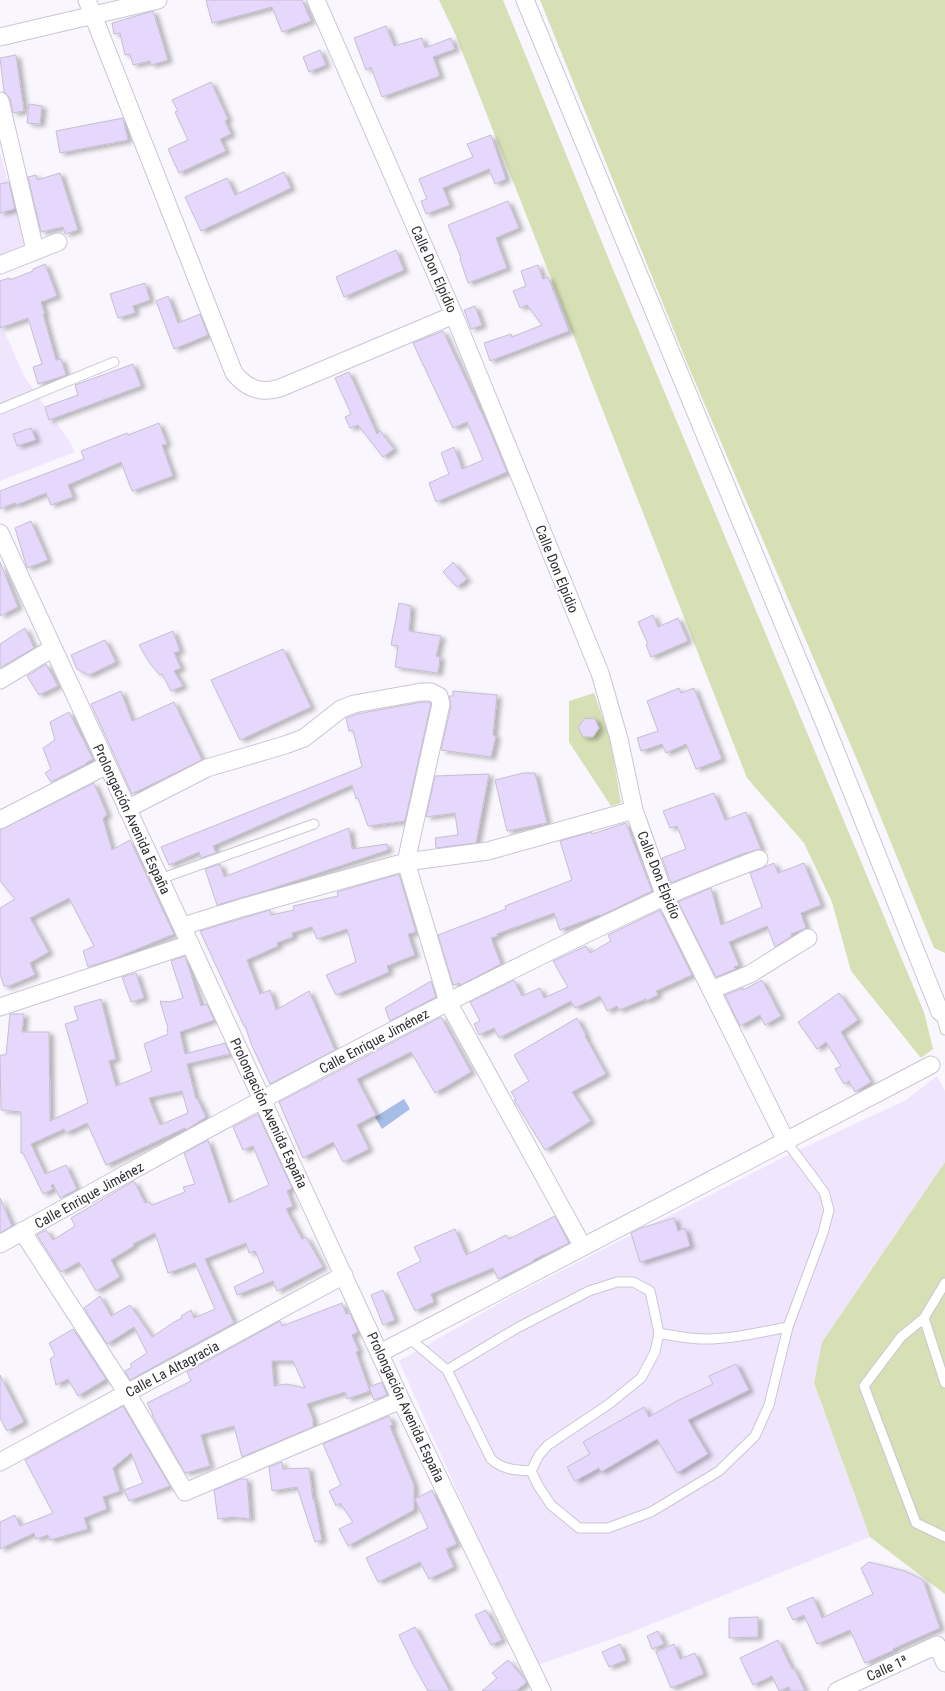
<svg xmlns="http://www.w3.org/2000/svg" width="945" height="1691" viewBox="0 0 945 1691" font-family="'Roboto Condensed',sans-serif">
  <defs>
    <filter id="shadow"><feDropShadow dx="4.5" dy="2.5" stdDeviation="2" flood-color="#0004"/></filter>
  </defs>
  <rect width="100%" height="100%" fill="#f9f6fd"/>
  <path fill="#efe6fd" d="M0,153L27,245L0,265Z
    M0,321L24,376L70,442L75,452L0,481Z
    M937,1076L945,1091V1162L822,1342L814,1383L870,1537L632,1632L535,1666L399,1361L512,1296L788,1155L906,1100Z"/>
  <path fill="#d6e0b4" d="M439,0H503L610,262L924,1012L933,1049L921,1058L851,971L832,902L804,843L747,778L456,36Z
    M540,0H945V953L934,948L861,769L687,363Z
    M594,693L610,737L621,803L611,806L569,742V701Z
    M945,1162V1594L870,1537L814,1383L822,1342Z"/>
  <path fill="#a7bce6" d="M404,1099L410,1109L382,1129L375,1117Z"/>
  <path fill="#e6d7fc" stroke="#c5bfcf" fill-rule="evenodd" filter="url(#shadow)" d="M206,0H302L311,21L282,32L272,7L212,23Z
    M153,11L168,60L151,65L150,61L133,65L130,54L125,55L120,33L114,34L112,23Z
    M386,26L394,46L422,38L425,48L451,38L455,49L433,57L440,76L382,97L371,67L366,70L354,38Z
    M320,50L326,65L309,72L303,57Z
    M16,55L24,111L13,113L10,98L4,92L0,58Z
    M211,82L228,119L225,121L231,134L220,139L226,151L179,173L168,149L188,140L175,112L178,111L172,100Z
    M29,104L42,106L40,124L27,123Z
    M123,118L128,140L60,153L56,131Z
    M491,135L506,179L495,184L489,169L443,188L450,205L426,214L421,201L427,199L419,179L473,157L467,144Z
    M284,172L291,188L201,231L185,197L227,178L235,195Z
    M60,173L78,230L65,234L63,227L41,232L28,177L36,175L37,180Z
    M9,182L15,209L0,213V184Z
    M508,201L519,228L496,238L507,268L468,283L460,259L461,258L448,225Z
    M396,250L404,270L344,297L336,277Z
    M45,264L57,296L41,302L45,314H43L56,360L61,359L66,375L38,384L33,367L42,364L28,318L0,328V281L9,278L10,280L33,271V269Z
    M538,265L543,279L548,277L569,331L490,361L484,343L511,334L512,337L542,325L527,305L520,308L513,291L526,286L521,271Z
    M145,283L150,300L133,306L135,313L118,318L110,294Z
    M168,296L178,323L200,314L208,335L174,349L156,301Z
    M475,306L482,325L471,329L464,310Z
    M443,331L490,431L507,472L436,502L429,483L449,474L441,453L454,447L462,469L483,460L467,422L453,428L413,343Z
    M133,364L141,386L49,420L45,407L78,395L75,385Z
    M349,372L377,434L380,431L394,449L383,457L358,425L350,428L345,417L351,414L335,378Z
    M159,423L167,444L162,445L173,476L132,491L121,462L68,485L73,497L51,505L46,493L16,505L15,503L0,509V491L84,459L81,451L127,433L128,435Z
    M31,428L36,440L17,446L13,434Z
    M31,521L48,560L27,568L15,528Z
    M0,562L18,607L0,616Z
    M453,562L467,579L457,587L443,572Z
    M399,603L411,606L409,631L441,636L436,656L440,657L438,673L395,667L398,646L391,645Z
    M653,615L658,627L678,618L688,641L651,657L646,645L648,644L638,622Z
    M25,628L34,648L0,668V644Z
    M173,631L180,651L174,653L181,668L174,671L183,686L171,691L162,674L160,675L149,662L139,645Z
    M105,640L116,662L89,675L77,669L71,655Z
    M283,649L311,707L240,740L211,680Z
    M46,664L58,686L39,695L27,676Z
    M679,688L681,693L694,688L722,759L696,769L686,744L666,753L662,744L641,751L637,738L658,731L647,701Z
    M121,691L132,721L174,702L202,760L132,794L91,704Z
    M453,691L497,695L493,735L496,736L491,757L441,750L451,706L449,696H453Z
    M422,702H429L431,704L405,821L368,826L358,798L356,799L352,785L213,846L216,853L201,858L199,852L169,865L161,847L362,767L353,730L349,731L346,718L357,714Z
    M69,712L93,759L86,763V764L51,782L45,773L51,769L43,748L55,740L50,722Z
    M585,718L595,719L599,728L593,737H583L578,727Z
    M523,773H535L547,823L507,831L495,780Z
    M489,774L476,843L436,848L435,838L458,835L455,813L426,817L435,776Z
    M94,783L107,814L103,819L112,850L130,840L174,934L113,959L88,967L83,951L94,946L69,898L30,918L49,952L30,963L35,975L9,986H4L0,974V908L15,899L0,881V830Z
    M714,793L725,820L746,812L761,849L742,854L671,883L662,858L686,849L677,826L670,828L663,811Z
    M626,823L652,891L600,916L599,915L560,930L554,913L497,934L498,936L491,938L501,964L461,985L460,983L453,985L438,935L506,909L505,906L572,880L560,841L591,832L592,834Z
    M349,828L352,849L387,844L388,850L265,891L217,905L205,869L220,864L224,877Z
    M774,863L778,873L804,863L821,905L801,913L806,928L791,934L792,936L775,947L767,926L729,942L739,965L734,967L735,969L716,977L678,902L711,888L721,925L762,907L750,873Z
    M399,874L416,932L408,934L415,955L387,966L389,972L336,995L326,975L356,962L347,929L317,939L312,927L292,933L293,937L277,943L278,946L247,960L260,994L270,990L276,1010L309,991L335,1050L270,1084L252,1046L245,1026H244L200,931L270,910L271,915L294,910L293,906L338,896L337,892Z
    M660,910L692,975L656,991L658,995L646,1001V999L619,1010L617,1006L607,1011L600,996L575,1008L571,1001L499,1038L494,1028L479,1035L474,1024L480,1021L470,1002L514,980L522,996L540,988L544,998L568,987L553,961L586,946L590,953L611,941L608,935Z
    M185,956L201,1006L207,1004L214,1020L180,1032L185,1054L225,1043L230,1054L187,1064L196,1099L197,1098L206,1117L186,1130L185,1128L106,1165L87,1123L66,1133L64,1129L31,1144L45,1174L66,1165L77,1189L60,1198L53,1184L51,1186L53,1189L43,1194L23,1153H21V1112L1,1110L0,1055H6L10,1014H24L22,1032H49L50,1121L88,1103L65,1024L78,1020L74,1007L101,999L116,1059L109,1061L116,1086L152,1071L144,1044L168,1034L167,1029L168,1028L160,1001L170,1002L183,998L171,961ZM182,1091L188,1113L160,1125L149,1098Z
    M136,973L144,998L131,1002L122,977Z
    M762,980L781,1016L765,1025L760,1015L740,1026L725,995L743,988V990Z
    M431,981L436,997L390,1021L385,1008Z
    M839,993L858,1020L841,1032L871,1082L855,1092L849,1081L844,1084L835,1069L841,1066L826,1042L817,1049L798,1022Z
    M441,1017L471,1072L435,1093L411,1052L357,1079L376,1115L357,1125L369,1149L343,1162L333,1142L303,1158L279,1102Z
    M577,1018L586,1035L585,1036L606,1074L572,1092L591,1121L545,1150L514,1100L516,1099L511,1092L529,1081L514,1055Z
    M258,1114L292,1188L287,1191L293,1206L286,1209L302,1239L306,1237L323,1267L277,1291L273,1281L237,1295L234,1287L264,1272L255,1251L249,1253L246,1243L205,1259L234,1323L130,1380L125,1371L132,1367L130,1364L147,1353L134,1327L107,1344L84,1308L100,1296L111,1316L130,1305L152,1337L174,1322L182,1318L181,1316L191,1310L194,1318L215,1309L195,1263L168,1273L155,1233L133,1244L134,1246L111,1260L120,1277L96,1291L79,1262L61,1272L37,1235L46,1230L53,1240L75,1226L71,1218L134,1181L145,1203L149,1202L152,1205L185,1192L183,1187L195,1184L184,1153L208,1140L229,1203L269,1185L253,1146L243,1150L233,1127Z
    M0,1198L12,1226L0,1233Z
    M555,1216L569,1243L533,1260L534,1261L498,1279L493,1268L431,1294L434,1302L415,1311L397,1273L421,1261L414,1247L455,1229L466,1255L506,1235L509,1239Z
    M674,1218L678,1231L685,1228L690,1246L640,1262L631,1233L641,1228Z
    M383,1290L395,1320L383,1325L371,1295Z
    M342,1303L346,1314L350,1313L358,1332L352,1335L359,1351L356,1352L370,1391L347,1399L345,1392L307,1404L313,1419V1427L242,1457L234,1426L201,1435L210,1466L185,1473L152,1415H153L147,1403L191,1381L187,1372L280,1321L282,1326ZM272,1361H293L305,1388L286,1384L274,1386Z
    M73,1329L106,1379L78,1396L68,1379L56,1385L50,1359L55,1355L49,1343Z
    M736,1364L749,1390L688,1420L708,1454L677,1473L657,1439L601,1472L599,1468L575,1481L567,1467L590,1454L583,1442L644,1407L649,1417L677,1401L713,1384L709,1376Z
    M0,1375L24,1422L7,1431L0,1418Z
    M382,1382L387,1395L374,1400L369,1387Z
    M123,1406L170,1486L129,1501L124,1490L143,1483L131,1453L113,1468L120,1491L103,1497L107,1509L84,1518L88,1529L50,1540L48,1535L36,1539L34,1533L0,1549V1522L15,1515L20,1526L53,1513L25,1460Z
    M389,1416L393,1425L390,1426L414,1485V1510L348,1546L339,1529L353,1522L340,1503L336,1506L329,1491L341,1485L323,1444Z
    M282,1462L283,1469L309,1468L313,1500L314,1499L322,1540L315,1542L297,1487L272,1491L269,1467Z
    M240,1479H247L250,1519L233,1517L218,1519L214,1490Z
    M432,1490L457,1544L446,1549L454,1567L429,1579L420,1562L378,1582L366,1558L428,1528L415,1499Z
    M869,1562L905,1571L923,1580L940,1628L893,1649L894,1650L865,1663L850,1630L817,1644L804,1615L793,1620L787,1608L813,1597L822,1618L873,1594L861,1568Z
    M486,1610L502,1640L491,1645L475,1615Z
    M758,1617V1637L729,1638V1618Z
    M415,1627L431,1657L450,1691H428L414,1666L399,1635Z
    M658,1631L664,1644L652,1649L647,1636Z
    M778,1640L792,1669L794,1668L805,1691H791L789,1687L779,1691L772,1676L753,1685L740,1658Z
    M620,1644L626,1660L609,1667L602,1652Z
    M674,1644L680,1659L695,1653L704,1674L671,1688L656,1652Z
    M508,1660L527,1682L516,1691H482L497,1678L492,1673Z"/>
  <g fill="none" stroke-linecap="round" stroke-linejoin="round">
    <g stroke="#cbc5d5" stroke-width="11">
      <path id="lane" d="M0,409L114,362
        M160,879L314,824
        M942,1010L940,1012L945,1030
        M945,1283L924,1318L901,1337L864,1386L916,1523L945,1537
        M924,1318L945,1383
        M659,1333C674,1336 690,1339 705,1339C733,1339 761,1332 788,1327
        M409,1338L447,1370L491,1459C503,1470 516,1470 531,1471L539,1455L548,1445L609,1404L641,1378L655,1352L659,1333L650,1291L633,1282H617L589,1291L517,1328L447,1370
        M531,1471L539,1487L551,1505L579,1528H608L651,1512L719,1471L755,1436L769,1405L788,1327L823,1233L829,1210L824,1192L786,1141"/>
    </g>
    <g stroke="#cbc5d5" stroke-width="19">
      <path id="street" d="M87,0L234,373C247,389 261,394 280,388L454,315
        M316,0L454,315L600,673L619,739L634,810L665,897L786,1141
        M525,0L826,727L940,1012
        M0,37L158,0
        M0,101L35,250
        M0,265L58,242
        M0,533L401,1400L542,1691
        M0,680L53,648
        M127,809L207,768L285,745L304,738L341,709L354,704L421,692H431L439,696L441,704L406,862L448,1002L583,1247
        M0,820L107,765
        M183,926L241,908L406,862L488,851L634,810
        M711,990L750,974L808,938
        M0,1007L190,944
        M22,1231L127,1393L185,1492L401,1400
        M0,1244C218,1122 437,1002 664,897C695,883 727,871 759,859
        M380,1353L931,1065
        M0,1462L344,1275
        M837,1691L937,1645L945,1663"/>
    </g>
    <use href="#lane" stroke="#fff" stroke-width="9"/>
    <use href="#street" stroke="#fff" stroke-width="17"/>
  </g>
  <g text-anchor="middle" stroke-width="3.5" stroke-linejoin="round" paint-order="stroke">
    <g font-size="14" fill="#2f2d33" stroke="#fff">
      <text transform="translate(434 269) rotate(66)" y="5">Calle Don Elpidio</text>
      <text transform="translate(557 569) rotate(68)" y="5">Calle Don Elpidio</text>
      <text transform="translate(132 819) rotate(65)" y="5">Prolongación Avenida España</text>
      <text transform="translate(659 875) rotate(68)" y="5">Calle Don Elpidio</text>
      <text transform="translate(374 1041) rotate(-28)" y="5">Calle Enrique Jiménez</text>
      <text transform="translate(269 1113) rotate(65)" y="5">Prolongación Avenida España</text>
      <text transform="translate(89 1195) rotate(-29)" y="5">Calle Enrique Jiménez</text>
      <text transform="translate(172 1369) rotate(-28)" y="5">Calle La Altagracia</text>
      <text transform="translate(406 1407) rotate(65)" y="5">Prolongación Avenida España</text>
      <text transform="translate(887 1668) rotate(-24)" y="5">Calle 1ª</text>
    </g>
  </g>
</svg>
